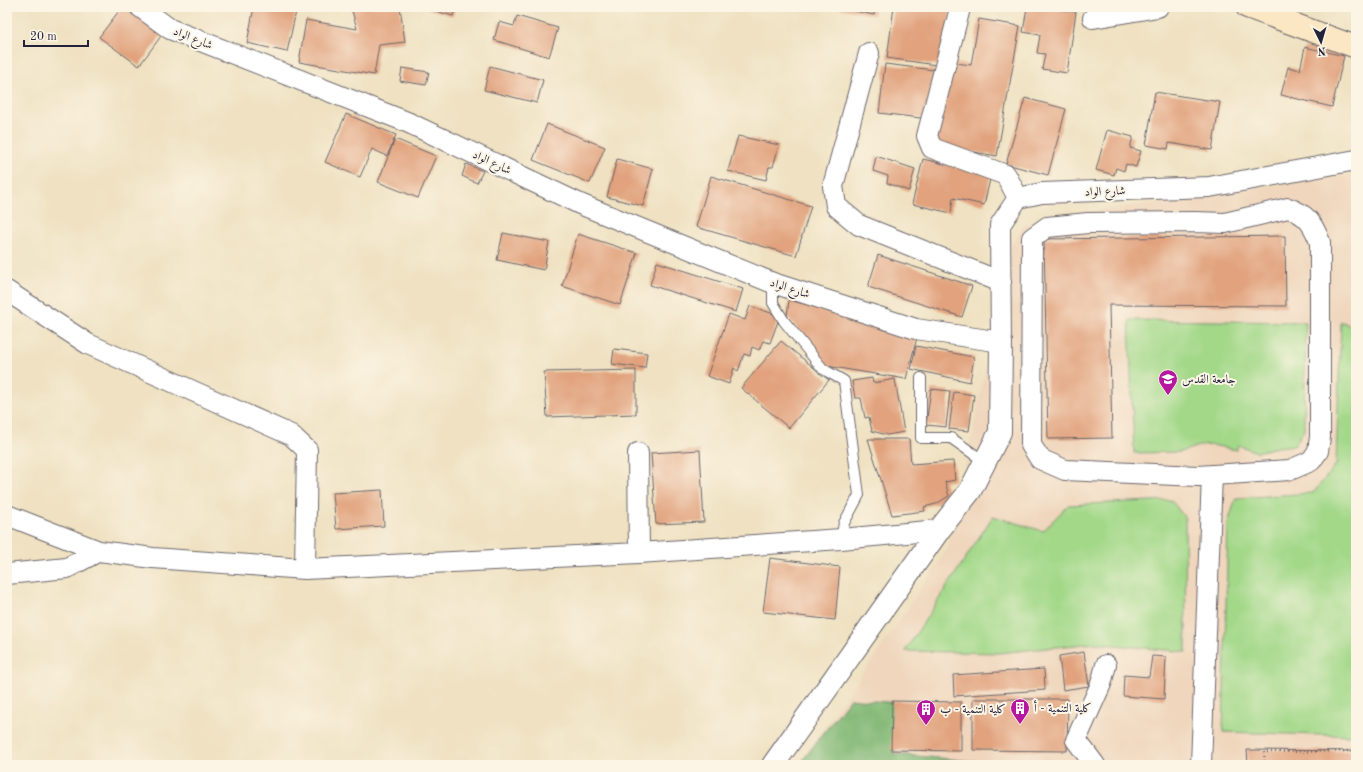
<svg xmlns="http://www.w3.org/2000/svg" width="1363" height="772" viewBox="0 0 1363 772" font-family="'Old Standard TT',Amiri,serif">
  <rect width="100%" height="100%" fill="#fcf5e5"/>
  <filter id="ink" filterUnits="userSpaceOnUse"><feTurbulence type="fractalNoise" baseFrequency=".025" numOctaves="2"/><feDisplacementMap in="SourceGraphic" scale="8" xChannelSelector="R" yChannelSelector="G"/><feConvolveMatrix kernelMatrix="1 2 1 2 8 2 1 2 1" color-interpolation-filters="sRGB"/></filter>
  <filter id="wash" filterUnits="userSpaceOnUse"><feTurbulence type="fractalNoise" baseFrequency=".012" numOctaves="4" result="noise"/><feDisplacementMap in="SourceGraphic" scale="16" xChannelSelector="R" yChannelSelector="G"/><feGaussianBlur stdDeviation="0.9" result="paint"/><feColorMatrix in="noise" values="0 0 0 0 0 0 0 0 0 0 0 0 0 0 0 0 0 1.4 0 .05"/><feComposite in="paint" operator="in"/></filter>
  <g filter="url(#wash)">
    <rect width="100%" height="100%" fill="#efe1c1"/>
    <path fill="#efd6bc" d="M1356,174V765H798L885,642L948,548L1012,244L1024,225L1046,218Z"/>
    <path fill="#a2d888" stroke="#627d62" d="M1129,320L1306,322L1304,430L1295,445L1277,447L1257,452L1238,445L1236,450L1212,445L1199,446L1180,452L1134,453Z
      M1341,321L1356,329V736L1223,732L1228,523L1236,498L1313,493L1336,465Z
      M1171,500L1185,518L1186,652L1094,643L999,653L905,651L993,516L1043,531L1068,505Z"/>
    <path fill="#81b874" stroke="#526d58" d="M850,699L898,703L894,754L1016,765H799Z"/>
    <g id="blocks">
      <path fill="#e1a27d" d="M122,7H132L164,32L139,66L99,37Z
        M254,7H297L287,52L247,43Z
        M351,7H400L405,42L379,45L374,75L299,62L306,20L357,29Z
        M422,7H455L453,16Z
        M835,7H875L874,15Z
        M894,7H951L943,66L887,58Z
        M1027,7H1042L1076,12L1067,73L1042,69L1045,54L1037,53L1040,35L1023,32Z
        M517,16L558,28L549,57L494,40L499,22L514,26Z
        M979,19L1020,26L997,156L934,145L948,62L971,65Z
        M1305,47L1344,56L1332,107L1281,95L1288,67L1300,70Z
        M885,64L934,70L929,119L879,113Z
        M490,66L543,80L537,103L484,90Z
        M402,68L429,72L426,85L400,81Z
        M1155,92L1220,102L1212,150L1169,143L1168,149L1146,145Z
        M1025,98L1066,109L1048,175L1006,164Z
        M346,114L396,135L387,156L372,149L360,177L325,162Z
        M547,124L605,147L590,183L533,160Z
        M1107,130L1133,137L1130,148L1141,151L1136,167L1126,164L1124,171L1116,168L1114,175L1096,170Z
        M738,136L779,145L773,167H769L766,180L728,171Z
        M395,139L436,156L418,198L378,182Z
        M876,156L915,169L909,191L887,183L888,176L873,171Z
        M617,159L653,169L643,206L607,197Z
        M923,159L991,175L984,205L953,198L951,213L912,204Z
        M466,164L483,171L477,183L462,176Z
        M711,176L811,206L796,256L696,227Z
        M503,233L549,242L544,270L497,260Z
        M578,234L637,253L620,305L562,286Z
        M1285,236L1286,306L1109,305L1112,438L1048,439L1044,239Z
        M878,255L972,286L962,317L868,287Z
        M657,262L743,289L736,312L650,285Z
        M789,300L918,334L906,379L826,366L787,316Z
        M750,306L780,316L770,343L763,341L759,350L752,347L750,356L744,354L738,371L734,368L729,384L707,376L729,314L745,320Z
        M781,341L829,380L789,428L741,388Z
        M916,346L974,357L970,382L911,369Z
        M614,349L647,353L645,368L612,364Z
        M636,370V414L547,417L544,372Z
        M872,378L873,383L895,379L904,432L887,435L872,431L869,417L865,418L861,398H855L852,381Z
        M931,389L950,391L946,427L926,425Z
        M954,392L974,395L969,431L949,429Z
        M868,439H909L911,464L953,461L955,480L945,482L949,496L936,504L924,507L925,511L892,515Z
        M700,450L704,522L656,524L651,453Z
        M382,490L384,526L336,529L333,493Z
        M770,558L840,567L835,620L763,612Z
        M1084,652L1089,686L1063,690L1059,656Z
        M1152,656L1166,657L1164,699L1123,696L1124,675L1149,677Z
        M1044,669L1045,690L954,696L953,675Z
        M973,699H1068L1067,751L973,750Z
        M892,701L961,702V751L891,750Z
        M1247,750L1356,751V765H1248Z"/>
    </g>
  </g>
  <g filter="url(#ink)">
    <use href="#blocks" fill-opacity="0" stroke="#6a656a" stroke-width="1"/>
    <g fill="none" stroke-linecap="round" stroke-linejoin="round">
      <g stroke="#6a656a" stroke-width="12">
        <path id="service" d="M773,283V303L784,321L823,369L844,381L859,495L844,523L841,539
          M921,378V438H951L985,462"/>
      </g>
      <g stroke="#6a656a" stroke-width="22">
        <path id="minor" d="M140,7L170,29L407,122L580,204L773,283L916,329L1001,342L1000,225L1018,198L1042,193L1209,187L1356,160
          M959,12L927,136L932,148L1006,175L1018,198
          M1093,18L1158,7
          M869,53L833,186L836,206L859,225L1001,282
          M1288,208C1307,214 1313,224 1320,242V437L1318,451L1311,461L1290,470L1198,476L1065,470L1040,459L1031,445L1032,238L1047,227L1088,223L1195,222L1225,223Z
          M7,291L88,344L291,435L307,450L305,569
          M638,453L639,553
          M7,515L99,551L153,558L305,569L639,553L841,539L939,530
          M7,574L67,568L99,551
          M1095,765L1076,740L1101,684L1106,665
          M1201,765L1212,475"/>
      </g>
      <g stroke="#6a656a" stroke-width="24">
        <path id="tertiary" d="M773,765L939,530L970,491L1000,432L1001,342"/>
      </g>
      <g stroke="#6a656a" stroke-width="24">
        <path id="secondary" d="M1247,7L1356,47"/>
      </g>
      <path stroke="#6a656a" stroke-width="2.5" stroke-dasharray="1 3" stroke-linecap="butt" d="M1265,765L1264,752L1356,751"/>
      <use href="#service" stroke="#fff" stroke-width="10"/>
      <use href="#minor" stroke="#fff" stroke-width="20"/>
      <use href="#tertiary" stroke="#fff" stroke-width="22"/>
      <use href="#secondary" stroke="#fbe7c3" stroke-width="22"/>
    </g>
  </g>
  <defs>
    <g id="university-pin" transform="scale(1)"><path d="M0 17L-7.5 6A9.5 9.5 0 1 1 7.5 6Z" fill="#b5179e" stroke="#fcf5e5"/><path d="M0-5L7-2L0 1L-7-2ZM-4 1L0 2.5L4 1V4Q0 6-4 4Z" fill="#fff"/></g>
    <g id="building-pin" transform="scale(1)"><path d="M0 17L-7.5 6A9.5 9.5 0 1 1 7.5 6Z" fill="#b5179e" stroke="#fcf5e5"/><path d="M-4-6H4V6H1V3H-1V6H-4ZM-2.5-4.3h1.7v1.8h-1.7ZM.8-4.3h1.7v1.8H.8ZM-2.5-1h1.7V.8h-1.7ZM.8-1h1.7V.8H.8Z" fill="#fff"/></g>
  </defs>
  <g fill-rule="evenodd">
    <use href="#university-pin" x="1168" y="379"/>
    <use href="#building-pin" x="1020" y="708"/>
    <use href="#building-pin" x="926" y="709"/>
  </g>
  <g text-anchor="middle" stroke-width="4" stroke-linejoin="round" paint-order="stroke">
    <g font-size="12" fill="#22223b" stroke="#fcf5e5">
      <text transform="translate(193 38) rotate(22)" y="4">شارع الواد</text>
      <text transform="translate(492 162) rotate(25)" y="4">شارع الواد</text>
      <text transform="translate(1105 191) rotate(-2)" y="4">شارع الواد</text>
      <text transform="translate(790 288) rotate(18)" y="4">شارع الواد</text>
    </g>
    <g font-size="12" fill="#22223b" stroke="#fcf5e5" text-anchor="start">
      <text x="1182" y="383">جامعة القدس</text>
      <text x="1034" y="712">كلية التنمية - أ</text>
      <text x="940" y="713">كلية التنمية - ب</text>
    </g>
  </g>
  <rect width="1363" height="772" fill="none" stroke="#fcf5e5" stroke-width="24"/>
  <g transform="translate(1321 42) rotate(175)" stroke="#fcf5e5" stroke-width="3" paint-order="stroke">
  <path d="M0-3L7 15L0 10L-7 15Z" fill="#22223b"/>
  <text y="-6" font-size="11" font-weight="bold" text-anchor="middle" fill="#22223b">N</text>
  </g>
  <path d="M24 40v6h64v-6" fill="none" stroke="#22223b" stroke-width="2"/>
  <text x="30" y="40" font-size="12" fill="#22223b" stroke="#fcf5e5" stroke-width="3" paint-order="stroke">20 m</text>
</svg>
